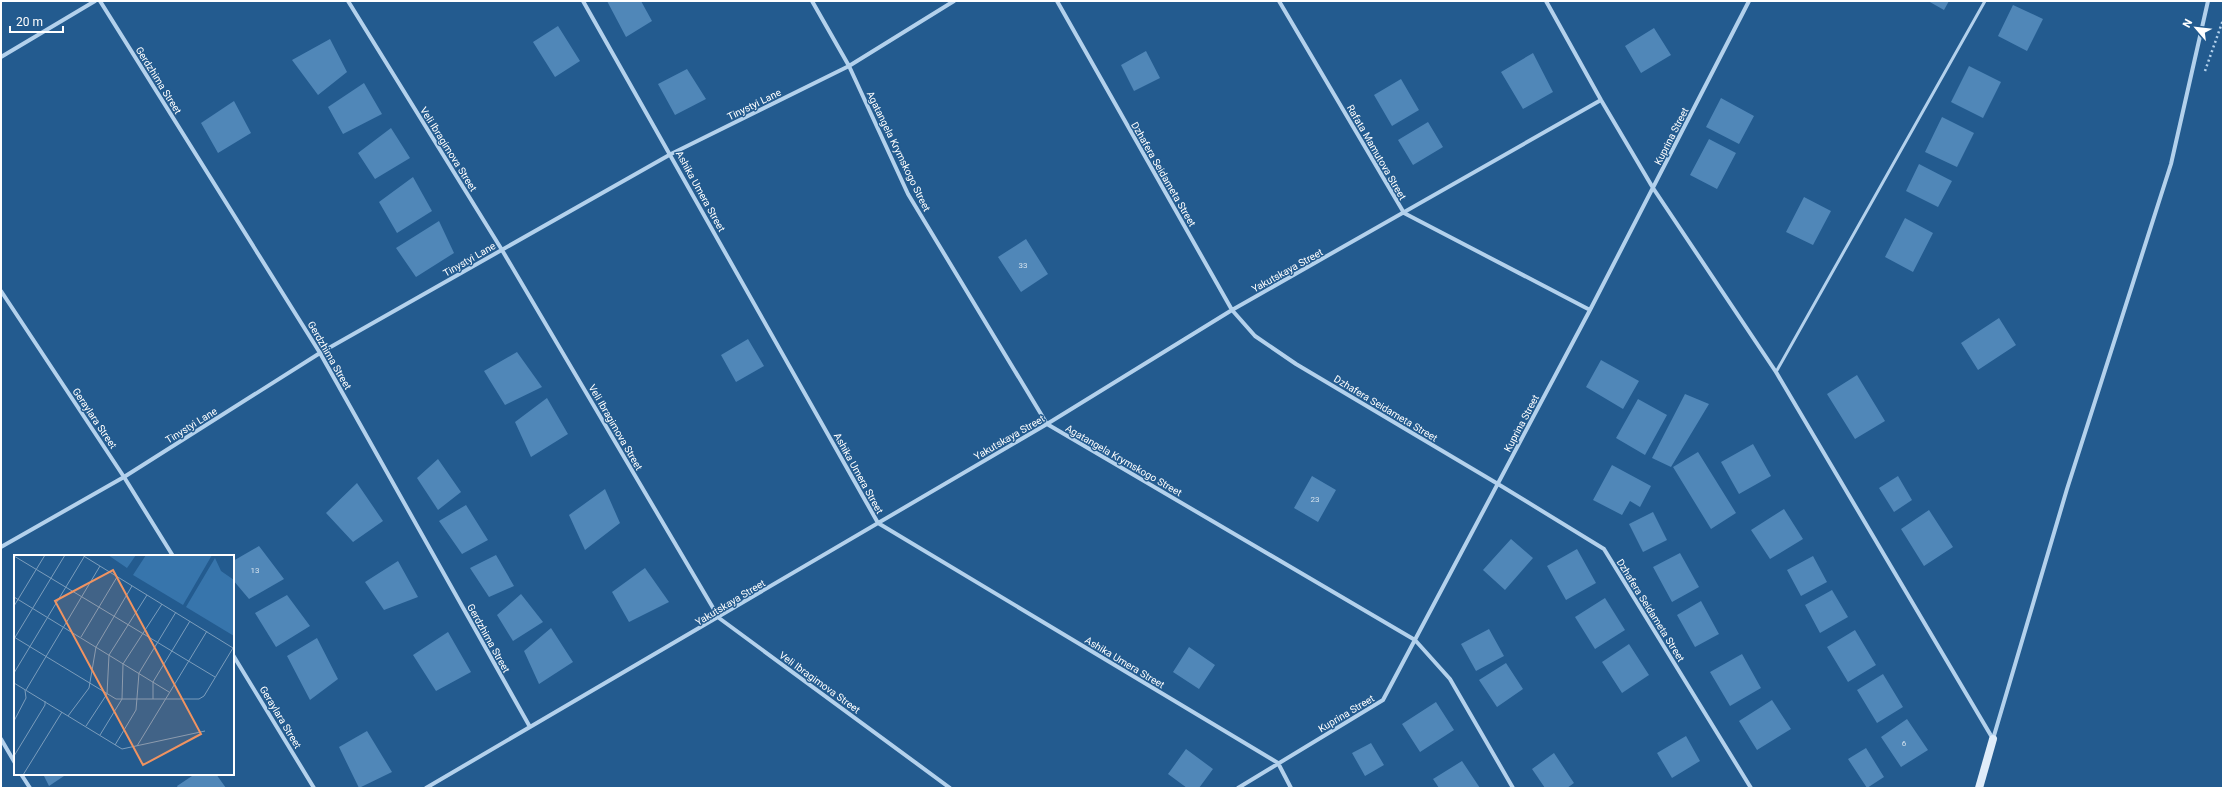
<svg xmlns="http://www.w3.org/2000/svg" width="2224" height="789" viewBox="0 0 2224 789" font-family="Roboto,sans-serif">
  <rect width="100%" height="100%" fill="#235b8f"/>
  <path fill="#5087b8" d="M607,1H641L652,21L626,37Z
    M1928,1H1949L1944,10Z
    M2013,5L2043,19L2027,51L1998,36Z
    M558,26L580,61L555,77L533,42Z
    M1654,28L1671,55L1641,73L1625,46Z
    M330,39L347,72L318,95L292,60Z
    M1146,51L1160,78L1134,91L1121,65Z
    M1533,53L1553,92L1523,109L1501,72Z
    M1969,66L2001,82L1983,118L1951,102Z
    M687,69L706,99L675,115L658,84Z
    M1401,79L1419,110L1392,126L1374,95Z
    M364,83L382,114L343,134L328,107Z
    M1721,98L1754,116L1739,144L1706,127Z
    M234,101L251,133L218,153L201,123Z
    M1942,117L1974,133L1957,167L1925,152Z
    M1428,122L1443,147L1413,165L1398,140Z
    M391,128L410,158L375,179L358,153Z
    M1709,139L1736,153L1717,189L1690,175Z
    M1919,164L1952,181L1938,207L1906,191Z
    M413,177L432,211L397,233L379,202Z
    M1804,197L1831,211L1813,245L1786,232Z
    M1905,218L1933,233L1913,272L1885,257Z
    M439,221L454,253L416,277L396,248Z
    M1026,239L1048,274L1021,292L998,257Z
    M1999,318L2016,345L1978,370L1961,343Z
    M748,339L764,366L736,382L721,355Z
    M517,352L542,387L505,405L484,371Z
    M1601,360L1639,381L1623,409L1586,387Z
    M1857,375L1885,421L1855,439L1827,394Z
    M1685,394L1709,404L1671,467L1652,458Z
    M547,398L568,434L531,457L515,422Z
    M1638,399L1667,415L1645,455L1616,438Z
    M1753,444L1771,476L1739,494L1721,462Z
    M1698,452L1736,513L1711,529L1673,467Z
    M438,459L461,492L438,510L417,478Z
    M1612,465L1651,486L1640,507L1630,501L1622,515L1593,500Z
    M1312,476L1336,490L1318,522L1294,508Z
    M1898,476L1912,500L1894,512L1879,488Z
    M357,483L383,521L353,542L326,513Z
    M605,489L620,523L585,550L569,515Z
    M466,505L488,540L462,554L439,521Z
    M1784,509L1803,539L1770,559L1751,530Z
    M1929,510L1953,547L1924,566L1901,529Z
    M1653,512L1667,540L1643,552L1629,524Z
    M1511,539L1533,558L1505,590L1483,570Z
    M259,546L284,579L249,599L233,580V561Z
    M1577,549L1596,583L1566,600L1547,566Z
    M1680,553L1699,587L1672,602L1653,567Z
    M496,555L514,586L489,597L470,568Z
    M1813,556L1827,582L1801,596L1787,570Z
    M398,561L418,597L384,610L365,582Z
    M645,568L669,602L629,622L612,592Z
    M1832,590L1848,617L1820,633L1805,605Z
    M521,594L543,622L513,641L497,615Z
    M287,595L310,626L276,647L255,613Z
    M1605,598L1625,630L1595,649L1575,617Z
    M1701,601L1719,634L1695,647L1677,615Z
    M551,628L573,662L539,684L524,651Z
    M1489,629L1504,656L1476,671L1461,644Z
    M1855,630L1876,665L1848,682L1827,647Z
    M448,632L471,672L436,691L413,655Z
    M317,638L338,679L310,700L287,656Z
    M1629,644L1649,675L1622,693L1602,662Z
    M1189,647L1215,665L1199,689L1173,672Z
    M1742,654L1761,688L1730,706L1710,672Z
    M1506,663L1523,689L1497,707L1479,680Z
    M1883,674L1903,707L1877,723L1857,690Z
    M1772,700L1791,729L1757,750L1739,721Z
    M1436,702L1454,730L1420,752L1402,724Z
    M1907,719L1928,750L1901,767L1881,737Z
    M367,731L392,772L359,788L339,747Z
    M1686,736L1700,761L1672,778L1657,753Z
    M1371,743L1384,765L1365,776L1352,753Z
    M1866,748L1884,777L1867,788L1848,759Z
    M1186,749L1213,769L1199,788H1187L1168,774Z
    M1554,753L1574,783L1567,788H1545L1532,769Z
    M1462,761L1480,788H1439L1433,779Z
    M43,774H67L49,786Z
    M195,774H216L226,788H178L177,786Z"/>
  <g fill="none" stroke-linecap="round" stroke-linejoin="round">
    <path stroke="#b3d1ec" stroke-width="2.5" stroke-dasharray="2 3" stroke-linecap="butt" d="M2205,71L2223,20"/>
    <path stroke="#b3d1ec" stroke-width="3" d="M1776,372L1985,1"/>
    <path stroke="#b3d1ec" stroke-width="4" d="M100,1L320,353L530,727
      M348,1L502,250L719,618L950,788
      M583,1L878,523L1278,763L1291,788
      M812,1L849,66L908,194L1047,424L1415,640L1450,679L1513,788
      M1057,1L1232,310L1255,336L1296,364L1498,484L1604,549L1751,788
      M1279,1L1404,213L1590,310
      M1546,1L1601,100L1653,188L1776,372L1993,739
      M1,57L95,1
      M1,291L124,477L173,556
      M1,547L124,477L320,353L671,154L849,66L954,1
      M233,655L314,788
      M1,739L15,763
      M1993,739L2067,489L2171,164L2208,1
      M21,774L30,788
      M426,788L1047,424L1232,310L1601,100
      M1238,788L1383,700L1590,310L1749,1"/>
    <path stroke="#dfecf9" stroke-width="8" d="M1979,788L1993,739"/>
  </g>
  <g text-anchor="middle" stroke-width="3" stroke-linejoin="round" paint-order="stroke">
    <g font-size="8" fill="#d3e1ed">
      <text x="1023" y="268">33</text>
      <text x="1315" y="502">23</text>
      <text x="255" y="573">13</text>
      <text x="1904" y="746">6</text>
    </g>
    <g font-size="10" fill="#fff" stroke="#235b8f">
      <text transform="translate(159 80) rotate(58)" y="4">Gerdzhima Street</text>
      <text transform="translate(754 104) rotate(-26)" y="4">Tinystyi Lane</text>
      <text transform="translate(1671 136) rotate(-63)" y="4">Kuprina Street</text>
      <text transform="translate(449 149) rotate(58)" y="4">Veli Ibragimova Street</text>
      <text transform="translate(899 151) rotate(64)" y="4">Agatangela Krymskogo Street</text>
      <text transform="translate(1377 152) rotate(60)" y="4">Rafata Mamutova Street</text>
      <text transform="translate(1164 174) rotate(60)" y="4">Dzhafera Seidameta Street</text>
      <text transform="translate(701 191) rotate(61)" y="4">Ashika Umera Street</text>
      <text transform="translate(469 259) rotate(-30)" y="4">Tinystyi Lane</text>
      <text transform="translate(1287 270) rotate(-29)" y="4">Yakutskaya Street</text>
      <text transform="translate(330 355) rotate(60)" y="4">Gerdzhima Street</text>
      <text transform="translate(1386 408) rotate(31)" y="4">Dzhafera Seidameta Street</text>
      <text transform="translate(95 418) rotate(56)" y="4">Geraylara Street</text>
      <text transform="translate(1521 423) rotate(-62)" y="4">Kuprina Street</text>
      <text transform="translate(191 425) rotate(-32)" y="4">Tinystyi Lane</text>
      <text transform="translate(616 427) rotate(60)" y="4">Veli Ibragimova Street</text>
      <text transform="translate(1009 437) rotate(-30)" y="4">Yakutskaya Street</text>
      <text transform="translate(1124 460) rotate(30)" y="4">Agatangela Krymskogo Street</text>
      <text transform="translate(859 473) rotate(61)" y="4">Ashika Umera Street</text>
      <text transform="translate(730 602) rotate(-31)" y="4">Yakutskaya Street</text>
      <text transform="translate(1651 610) rotate(58)" y="4">Dzhafera Seidameta Street</text>
      <text transform="translate(489 638) rotate(61)" y="4">Gerdzhima Street</text>
      <text transform="translate(1125 662) rotate(31)" y="4">Ashika Umera Street</text>
      <text transform="translate(820 682) rotate(36)" y="4">Veli Ibragimova Street</text>
      <text transform="translate(1346 713) rotate(-31)" y="4">Kuprina Street</text>
      <text transform="translate(281 717) rotate(59)" y="4">Geraylara Street</text>
    </g>
  </g>
  <g transform="translate(14 555)">
    <rect width="220" height="220" fill="#235b8f"/>
    <path d="M94,0H122L113,13ZM132,0H198L169,50L119,20ZM201,3L207,16L220,25V81L172,52Z" fill="#3775ac"/>
    <path fill="none" stroke="#7b9dbc" stroke-width="1" d="M0,1L201,122M0,42L155,137M0,51L31,0M0,82L102,144H185L190,141L219,93L68,0M67,82L103,22M0,84L51,0M0,118L70,2M0,128L108,194L191,176M12,135L86,11M139,144V127L176,66M54,161L75,133L82,92L118,31M0,166L12,143L11,135M72,171L93,139L95,100L133,40M86,180L108,144L109,109L148,49M101,190L122,155L125,118L162,57M123,191L193,76M0,201L31,150V146M9,220L48,157"/>
    <path fill="#f09361" fill-opacity="0.15" stroke="#f09361" stroke-width="2" d="M99,15L187,179L129,210L41,46Z"/>
    <rect width="220" height="220" fill="none" stroke="#fff" stroke-width="2"/>
  </g>
  <rect width="2224" height="789" fill="none" stroke="#ffffff" stroke-width="4"/>
  <g transform="translate(2196 28) rotate(298)" stroke="#235b8f" stroke-width="3" paint-order="stroke">
  <path d="M0-3L7 15L0 10L-7 15Z" fill="#ffffff"/>
  <text y="-6" font-size="11" font-weight="bold" text-anchor="middle" fill="#ffffff">N</text>
  </g>
  <path d="M10 26v6h53v-6" fill="none" stroke="#ffffff" stroke-width="2"/>
  <text x="16" y="26" font-size="12" fill="#ffffff" stroke="#235b8f" stroke-width="3" paint-order="stroke">20 m</text>
</svg>
